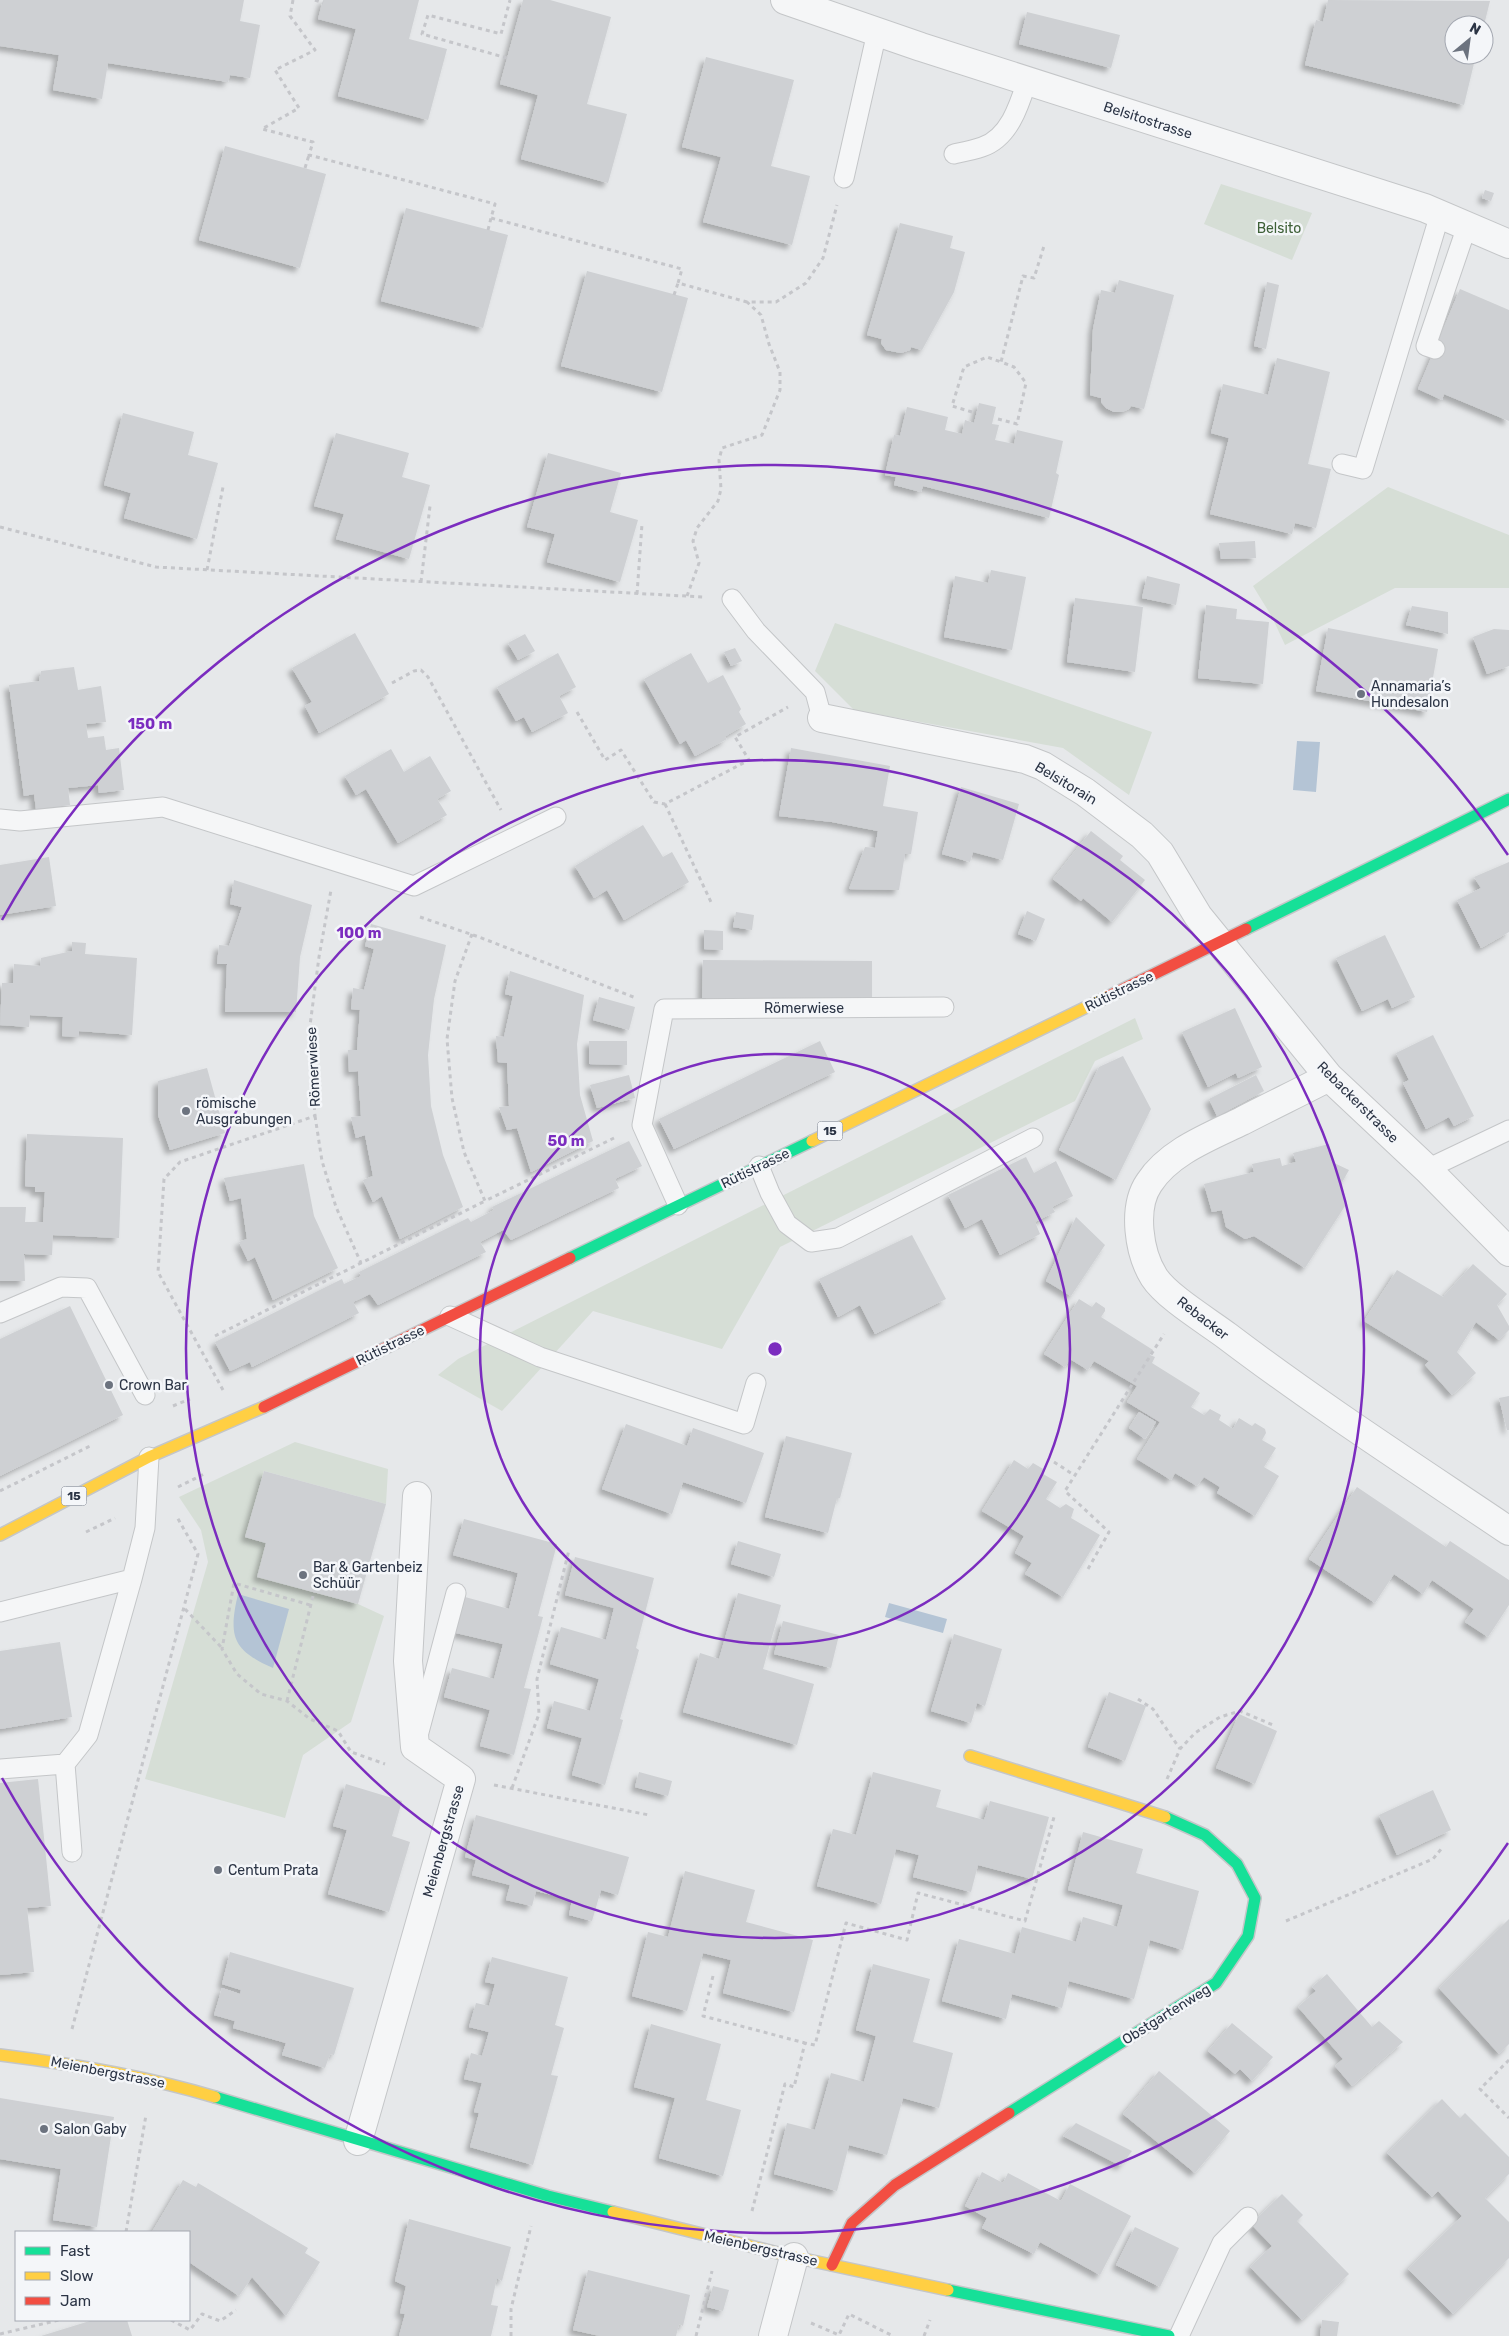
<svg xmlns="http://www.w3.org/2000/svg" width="1509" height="2336" viewBox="0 0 1509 2336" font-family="Rubik,sans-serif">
  <defs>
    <filter id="shadow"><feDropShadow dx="-4.5" dy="4.5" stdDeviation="2.5" flood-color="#0004"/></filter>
  </defs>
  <rect width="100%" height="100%" fill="#e6e8ea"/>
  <path fill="#d6ded6" d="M1221,184L1312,213L1292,260L1204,224Z
    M1388,487L1509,535V588H1395L1285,645L1272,617L1253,586Z
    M835,623L1152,732L1129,795L1063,748L854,710L815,671Z
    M1135,1018L1143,1039L1095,1061L1075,1101L780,1247L722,1349L593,1311L502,1411L438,1375L458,1359Z
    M295,1442L388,1469L386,1504L264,1471L245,1537L266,1543L258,1577L358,1604L384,1616L351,1722L303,1755L285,1818L145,1779L208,1562L201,1530L179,1497Z"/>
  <path fill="#b4c4d5" d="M1297,741L1320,742L1316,792L1293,790Z
    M238,1594L289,1609L273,1668C233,1650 228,1637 238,1594Z
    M889,1603L947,1619L943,1633L885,1617Z"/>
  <path fill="#ced0d3" filter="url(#shadow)" d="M0,0H244L240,21L260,25L250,78L230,75L228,82L108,63L102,99L53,90L59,55L0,46Z
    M323,0H419L409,39L447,49L428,120L338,96L356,29L318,19Z
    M523,0H550L611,17L587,104L627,114L608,183L521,159L538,95L500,84Z
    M1328,0L1490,1L1484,25H1454V55H1476L1464,105L1305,65L1316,20L1323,22Z
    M1027,12L1120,35L1111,68L1019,44Z
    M706,57L794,80L771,166L810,176L792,245L703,222L721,157L682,147Z
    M225,146L326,174L300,268L199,240Z
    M1485,190L1494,193L1491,201L1482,198Z
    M406,208L508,235L483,328L381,301Z
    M900,223L953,236L950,248L965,252L954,292L922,350L911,347L910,350L901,353L886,350L881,343L882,339L867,335Z
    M587,271L688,298L662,392L561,366Z
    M1119,280L1174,295L1144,409L1131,406L1129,409L1122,412H1114L1106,408L1101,402V398L1090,395L1093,329L1101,290L1115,293Z
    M1267,282L1279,285L1266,349L1254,346Z
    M1460,289L1509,310V421L1444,394L1442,400L1418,389Z
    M1277,358L1330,372L1308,464L1331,469L1316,528L1295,523L1292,534L1210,514L1229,438L1211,433L1223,384L1268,395Z
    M979,403L996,407L992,424L999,425L995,440L1014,444L1017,430L1063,441L1056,473L1059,475L1049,518L923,486L921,492L894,485L896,477L885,475L894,435L900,436L907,407L948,417L945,430L962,434L965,420L974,423Z
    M123,413L194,432L188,455L218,463L197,539L124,518L131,493L104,485Z
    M336,433L409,453L402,477L430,485L409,559L336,539L344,514L314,506Z
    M548,453L621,473L610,512L638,520L620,582L547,562L555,534L527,527Z
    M1255,541L1256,558L1221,559L1219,543Z
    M991,570L1026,577L1012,650L944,637L955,576L988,583Z
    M1147,576L1180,584L1176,605L1142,598Z
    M1075,598L1143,607L1135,672L1067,662Z
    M1206,605L1237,609L1236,619L1269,622L1263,684L1198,678Z
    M1412,606L1448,612V634L1406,625Z
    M1328,628L1438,649L1427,712L1316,691Z
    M1494,629L1509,630V666L1487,674L1473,637Z
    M355,633L389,694L319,733L305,706L312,702L292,668Z
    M525,634L535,651L518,660L508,643Z
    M735,648L742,661L731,666L724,652Z
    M558,653L576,687L559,696L568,713L532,732L524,717L516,721L497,687Z
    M691,653L708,683L723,675L741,709L739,712L746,724L724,737L727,739L695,756L686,740L680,744L644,679Z
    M74,667L78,690L101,686L106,722L86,724L88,738L104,736L106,750L119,748L124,790L99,793L98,785L68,788L70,805L36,809L34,794L24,796L9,685L39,681L41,671Z
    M791,748L890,766L883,806L918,812L911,854H905L899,890L849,889L865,847L875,848L878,831L832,822L779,816Z
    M391,749L404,772L430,756L451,791L437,799L447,815L398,843L366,789L356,795L345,776Z
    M961,787L1019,804L1003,860L973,852L970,862L942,854Z
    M643,825L663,857L672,852L689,882L624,920L607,890L594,898L575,866Z
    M1091,831L1123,856L1120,860L1145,880L1112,922L1083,898L1081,901L1053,879Z
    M49,857L56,906L0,915V865Z
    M1509,862V932L1481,948L1457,900L1481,888L1474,877Z
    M234,880L312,905L300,957L296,1012H225L227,964H217L219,945L229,946L242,907L230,904Z
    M1027,911L1045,919L1036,941L1018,934Z
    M736,912L754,915L752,930L733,927Z
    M371,924L446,945L434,999L428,1055L431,1106L443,1155L463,1207L400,1239L382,1196L373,1202L363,1180L373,1176L365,1135L356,1138L351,1117L361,1116L358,1071L349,1072L348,1050H357L360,1010L351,1009L353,988L364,990L374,949L365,946Z
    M704,930L723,931V950L704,949Z
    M1385,935L1415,997L1392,1008L1388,999L1362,1011L1336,958Z
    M72,942L86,943L85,954L137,958L132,1035L79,1031V1037L62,1036L63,1017L30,1015L29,1027L0,1025L2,983H13L14,964L40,966L41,958L72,951Z
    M703,960L872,961V999L702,998Z
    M510,971L584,995L577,1044L580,1095L593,1141L531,1172L517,1128L507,1130L499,1107L509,1106L507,1063L498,1062L496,1036L504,1037L513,996L505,994Z
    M599,997L635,1007L629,1030L593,1020Z
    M1235,1008L1262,1067L1238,1078L1236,1073L1208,1087L1182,1032Z
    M1433,1035L1474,1116L1454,1126L1449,1117L1426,1129L1403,1083L1409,1080L1396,1053Z
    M589,1041H627V1065L589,1064Z
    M820,1041L835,1072L674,1149L659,1119Z
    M1123,1056L1151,1109L1116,1180L1059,1150L1099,1067Z
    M207,1068L225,1133L170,1150L158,1115V1081Z
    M629,1075L635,1098L597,1108L590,1085Z
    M1256,1075L1264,1091L1217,1116L1209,1099Z
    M27,1134L123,1138L119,1238L53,1235L52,1255L24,1254L25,1281H0V1207H26L25,1222H43L45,1192H35V1187L25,1186Z
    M629,1141L642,1166L615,1179L619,1188L511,1240L503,1230L480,1242L486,1252L378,1305L370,1294L353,1302L359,1313L252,1367L250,1362L230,1371L215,1342L342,1279L344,1284L361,1276L359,1272L468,1218L471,1222L494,1210L492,1207Z
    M1329,1144L1334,1163L1349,1170L1340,1186L1345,1206L1305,1268L1254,1236L1245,1239L1226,1227L1222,1210L1212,1212L1204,1184L1254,1172L1252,1164L1280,1158L1282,1166L1296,1162L1293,1153Z
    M1026,1157L1034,1173L1056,1161L1073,1196L1052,1207L1055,1212L1035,1222L1040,1234L1000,1255L982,1219L965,1228L948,1195Z
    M304,1164L314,1216L338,1268L273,1300L255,1257L248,1261L239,1242L247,1239L241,1198L230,1201L224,1178Z
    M1076,1217L1105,1245L1071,1296L1046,1281Z
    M912,1235L946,1299L875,1334L860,1305L838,1317L819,1279Z
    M1473,1264L1507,1294L1497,1305L1509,1326V1330L1499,1340L1476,1322L1457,1352L1476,1373L1452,1395L1425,1365L1429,1361L1364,1321L1397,1270L1443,1297Z
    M1079,1299L1092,1307L1096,1302L1105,1308V1311L1101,1317L1153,1350L1150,1355L1155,1357L1152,1363L1200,1393L1191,1407L1204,1415L1210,1409L1221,1415L1219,1420L1233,1429L1239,1418L1252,1426L1255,1423L1265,1429L1266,1433L1262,1440L1276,1448L1264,1467L1279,1476L1255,1516L1217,1493L1220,1487L1204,1477L1197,1486L1175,1473L1171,1480L1137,1459L1160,1422L1127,1402L1137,1386L1094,1361L1088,1370L1070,1359L1065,1367L1044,1354Z
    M70,1306L123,1415L0,1476V1339Z
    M1509,1396V1430H1507L1499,1398Z
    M1139,1412L1156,1422L1145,1439L1129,1428Z
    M626,1424L687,1446L693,1428L764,1453L746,1503L683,1482L672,1514L602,1489Z
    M786,1436L852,1453L840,1498H837L828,1533L765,1517Z
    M1014,1460L1028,1469L1033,1463L1045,1470L1043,1474L1057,1482L1046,1499L1060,1508L1066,1504L1074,1509L1071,1518L1100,1535L1063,1597L1025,1574L1032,1563L1015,1553L1024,1536L982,1511Z
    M264,1471L386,1504L358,1604L257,1577L266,1543L245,1537Z
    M1357,1487L1446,1547L1450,1541L1509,1580V1605L1488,1637L1465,1622L1474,1609L1432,1580L1423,1594L1394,1574L1375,1603L1309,1559Z
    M464,1519L557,1544L538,1616L543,1617L524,1688L531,1689L514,1755L480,1746L490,1710L444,1697L452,1668L494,1679L503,1644L456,1633L465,1597L509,1609L518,1573L453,1555Z
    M738,1541L781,1554L774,1577L731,1564Z
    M575,1557L654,1578L636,1648L639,1650L620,1719L623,1720L605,1785L572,1775L582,1738L547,1728L554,1701L590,1711L599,1679L550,1664L561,1627L606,1640L614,1608L565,1595Z
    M738,1593L781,1605L763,1669L814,1684L797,1745L683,1712L700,1653L719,1659Z
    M783,1621L839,1635L831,1668L774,1654Z
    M954,1634L1002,1649L985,1706L977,1703L971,1723L931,1711Z
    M60,1642L72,1717L0,1729V1651Z
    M1109,1692L1146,1706L1125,1761L1088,1747Z
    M1239,1714L1277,1731L1255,1784L1216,1768Z
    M639,1772L672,1781L668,1796L635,1787Z
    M873,1772L941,1790L936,1807L984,1820L990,1801L1049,1817L1032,1879L978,1865L971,1892L913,1877L919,1855L896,1849L881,1904L817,1886L833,1829L856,1835Z
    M38,1779L51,1906L27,1908L34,1972L0,1975V1783Z
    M346,1784L402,1801L392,1836L410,1842L389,1912L328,1894L347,1830L333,1826Z
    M1433,1790L1451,1830L1397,1855L1379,1815Z
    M476,1815L629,1857L618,1895L601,1890L592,1921L569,1915L572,1900L536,1891L532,1906L506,1900L510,1885L472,1875L476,1860L465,1857Z
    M1083,1832L1143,1849L1136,1873L1199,1891L1183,1950L1150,1940L1134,1999L1069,1981L1062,2008L1012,1994L1006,2019L942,2001L959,1939L1015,1954L1022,1927L1076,1942L1083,1917L1117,1927L1123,1905L1068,1890Z
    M685,1871L755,1890L746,1922L813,1940L794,2012L723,1993L731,1960L703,1953L687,2011L632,1996L648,1932L668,1937Z
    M1509,1919V2044L1499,2054L1439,1988Z
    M230,1952L354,1988L334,2055L330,2054L325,2068L282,2055L286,2043L233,2028L235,2021L214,2015L222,1988L240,1994L241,1990L222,1984Z
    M492,1957L568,1977L555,2025L564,2028L551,2075L558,2076L533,2165L470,2147L479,2113L474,2112L482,2083L464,2079L471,2053L482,2056L489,2032L469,2027L476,2003L489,2006L495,1984L485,1982Z
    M873,1964L930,1979L913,2042L953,2053L939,2108L903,2098L887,2155L849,2145L837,2191L774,2174L787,2123L815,2130L831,2073L864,2082L876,2036L856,2030Z
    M1327,1974L1372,2027L1379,2021L1403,2042L1352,2086L1335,2066L1343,2059L1298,2007L1316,1991L1312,1987Z
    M1232,2023L1273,2057L1252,2081L1240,2069L1235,2074L1208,2051Z
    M651,2024L721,2044L706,2100L741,2110L723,2176L659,2158L675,2098L634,2087Z
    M1159,2071L1230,2131L1195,2173L1123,2114Z
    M0,2098L114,2117L97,2227L53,2220L61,2169L0,2159Z
    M1442,2099L1460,2118L1465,2113L1509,2157V2174L1485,2198L1509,2222V2258L1453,2314L1408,2269L1462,2216L1438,2191L1432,2197L1387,2153Z
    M1076,2123L1132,2151L1121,2166L1063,2136Z
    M982,2172L1003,2183L1008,2173L1061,2201L1070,2184L1131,2216L1100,2275L1040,2242L1034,2254L982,2228L987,2218L965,2206Z
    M183,2180L196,2187L198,2183L308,2248L305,2253L320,2262L286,2316L252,2277L239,2296L189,2262V2232H152Z
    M1282,2194L1303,2215L1297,2221L1349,2274L1302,2320L1250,2267L1272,2246L1251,2224Z
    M409,2219L511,2247L502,2281L497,2278L491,2305L498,2306L491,2336H399L405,2314L400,2313L406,2286L395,2281Z
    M1135,2227L1179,2248L1160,2287L1116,2265Z
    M588,2270L690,2295L683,2326L679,2324L676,2336H600L573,2330Z
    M713,2286L729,2290L723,2311L707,2307Z
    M93,2320H127L132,2336H41Z
    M1322,2320L1339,2322L1337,2336H1320Z"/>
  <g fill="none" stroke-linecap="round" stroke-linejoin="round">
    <g stroke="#c4c6c8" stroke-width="21">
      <path id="lane" d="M954,154C963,152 973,150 982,147C1009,138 1019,106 1027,81
        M844,178L877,32
        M1435,349L1426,346L1467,226
        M1342,464L1363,469L1440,214
        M732,599L756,631L815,692L822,718
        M0,819L20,821L163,807L414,886L556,817
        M759,1166L770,1193L787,1224L811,1242L838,1238L1033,1138
        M1427,1169L1509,1130
        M678,1205L642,1125L664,1009L944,1007
        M0,1313L61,1287L87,1288L145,1395
        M450,1316L540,1357L744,1424L756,1383
        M0,1612L132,1579L145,1528L149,1457
        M419,1732L456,1593
        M65,1764L72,1852
        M0,1769L65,1764L88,1735L132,1579
        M1179,2336L1222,2243L1248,2217"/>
    </g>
    <g stroke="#c4c6c8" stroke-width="30">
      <path id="street" d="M785,0L921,47L1425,208L1509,244
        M822,718L1025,759L1043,766L1085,792L1142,835L1160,853L1198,916L1329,1077L1427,1169L1509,1252
        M1329,1077C1300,1092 1271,1106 1242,1121C1209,1137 1169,1152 1149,1183C1132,1208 1139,1253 1154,1277C1167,1297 1207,1321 1227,1336C1318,1405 1414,1467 1509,1531
        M358,2141L461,1779L415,1747L408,1661L417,1496
        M773,2336L794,2257"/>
    </g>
    <g stroke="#c4c6c8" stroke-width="14">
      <path id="fast" d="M1246,929L1509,799
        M570,1258L812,1141
        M215,2097L548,2196L613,2212
        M1009,2113L1216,1983L1248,1936L1255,1898L1237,1864L1205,1835L1165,1817
        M948,2290L1169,2336"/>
    </g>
    <g stroke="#c4c6c8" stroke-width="14">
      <path id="slow" d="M812,1141L1109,996
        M0,1535L149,1457L264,1407
        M970,1756L1165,1817
        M0,2055C73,2064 145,2076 215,2097
        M613,2212L794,2257L948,2290"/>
    </g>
    <g stroke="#c4c6c8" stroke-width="14">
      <path id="jam" d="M1109,996L1246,929
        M264,1407L570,1258
        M832,2265L852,2223L895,2185L1009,2113"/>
    </g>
    <path stroke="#c5c6ca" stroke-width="3" stroke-dasharray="4 4" stroke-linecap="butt" d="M293,0L290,16L315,50L275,70L299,108L262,129L313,142L309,155L495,204L491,218L682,269L678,283L747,302
      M315,0L323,3
      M507,58L422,34L428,15L501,34L510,0
      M305,168L309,155
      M488,230L491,218
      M674,295L678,283
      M972,412L952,406L964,367L987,357L1001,362
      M998,419L1017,424L1026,383L1014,367L1001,362L1023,276L1034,278L1044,246
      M0,527L156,567L703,597
      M207,570L223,487
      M421,582L430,506
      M637,594L642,524
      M687,596L699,563L693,541L697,528L718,501L721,489L719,460L722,448L762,435L780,390V372L769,344L761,315L747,302H776L806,283L823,258L837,205
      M392,683L414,671L421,670L428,677L501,810
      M577,712L605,760L621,750L654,802L665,804L749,760L735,737L788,707
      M665,804L711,902
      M420,917L479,937L636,998
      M472,934L455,981L447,1039L452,1098L464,1152L485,1201L614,1138
      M315,1116L322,1161L336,1207L361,1263
      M215,1336L485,1201
      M223,1390L158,1272L164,1179L180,1162L315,1116L309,1033L319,957L331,890
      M173,1406L190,1399
      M1054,1462L1074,1475
      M178,1487L204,1474
      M0,1491L90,1446
      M86,1532L115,1518
      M1088,1569L1109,1532L1065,1491L1164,1334
      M310,1605L234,1583L222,1649L237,1674L261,1694L287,1701L310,1719L338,1731L351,1752L385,1764
      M185,1609L222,1648
      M1138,1699L1153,1709L1180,1749
      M287,1701L314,1592
      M1167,1779L1180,1749L1195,1733L1220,1717L1240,1711L1273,1725
      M494,1785L649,1815
      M512,1788L539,1714L537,1679L569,1550
      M1286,1921L1433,1859L1442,1848
      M713,1976L703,2016L805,2043
      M72,2029L198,1554L177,1517
      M1509,2060L1480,2089L1509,2118
      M752,2211L785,2084L794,2087L805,2043L815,2045L846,1923L907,1940L918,1893L1025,1921L1054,1817
      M126,2232L146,2115
      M171,2320L190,2330L202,2314L220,2321L236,2310
      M811,2323L839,2335L849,2314L893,2336
      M0,2334L59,2320
      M511,2336V2309L531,2226
      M696,2336L712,2271
      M924,2336L930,2320"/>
    <use href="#lane" stroke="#f5f6f7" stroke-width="19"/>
    <use href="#street" stroke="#f5f6f7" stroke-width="28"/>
    <use href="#fast" stroke="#16e098" stroke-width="11"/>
    <use href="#slow" stroke="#ffcf43" stroke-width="11"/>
    <use href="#jam" stroke="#f24e42" stroke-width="11"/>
  </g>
  <g fill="none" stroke="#7b2cbf" stroke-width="2.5">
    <circle cx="775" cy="1349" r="295"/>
    <circle cx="775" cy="1349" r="589"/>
    <path d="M1508 1843A884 884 0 0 1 2 1778M2 920A884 884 0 0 1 1508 855"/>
  </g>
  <g fill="#6c737f" stroke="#f4f6f9" stroke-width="2">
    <circle cx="1361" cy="694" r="5"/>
    <circle cx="186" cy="1111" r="5"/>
    <circle cx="109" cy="1385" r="5"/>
    <circle cx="303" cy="1575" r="5"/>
    <circle cx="218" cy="1870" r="5"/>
    <circle cx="44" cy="2129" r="5"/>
  </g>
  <g text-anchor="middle" stroke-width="5" stroke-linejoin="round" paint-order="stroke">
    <g fill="#f4f6f9" stroke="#676e7b" stroke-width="1">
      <rect x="817.5" y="1121.5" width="25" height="19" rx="4"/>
      <rect x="61.5" y="1486.5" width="25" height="19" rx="4"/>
    </g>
    <g font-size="12" font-weight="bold" fill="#2b3445">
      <text x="830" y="1135">15</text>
      <text x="74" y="1500">15</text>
    </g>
    <g font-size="14" fill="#2b3445" stroke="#f4f6f9">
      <text transform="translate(1148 120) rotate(18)" y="5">Belsitostrasse</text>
      <text transform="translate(1066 783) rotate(31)" y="5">Belsitorain</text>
      <text transform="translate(1119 991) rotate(-26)" y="5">Rütistrasse</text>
      <text x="804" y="1013">Römerwiese</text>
      <text transform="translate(313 1067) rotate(-93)" y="5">Römerwiese</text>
      <text transform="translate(1358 1102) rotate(45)" y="5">Rebackerstrasse</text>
      <text transform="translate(755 1168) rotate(-26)" y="5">Rütistrasse</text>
      <text transform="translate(1203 1318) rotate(38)" y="5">Rebacker</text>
      <text transform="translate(390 1345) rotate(-26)" y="5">Rütistrasse</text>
      <text transform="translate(443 1841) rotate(-74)" y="5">Meienbergstrasse</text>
      <text transform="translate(1166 2014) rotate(-32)" y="5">Obstgartenweg</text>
      <text transform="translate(108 2072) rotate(11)" y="5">Meienbergstrasse</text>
      <text transform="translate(761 2248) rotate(13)" y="5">Meienbergstrasse</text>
    </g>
    <g font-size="14" fill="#3f6138" stroke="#f4f6f9">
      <text x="1279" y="233">Belsito</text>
    </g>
    <g font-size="14" fill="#2b3445" stroke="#f4f6f9" text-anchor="start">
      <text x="1371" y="691">Annamaria’s<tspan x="1371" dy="16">Hundesalon</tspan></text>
      <text x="196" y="1108">römische<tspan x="196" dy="16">Ausgrabungen</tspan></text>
      <text x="119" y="1390">Crown Bar</text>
      <text x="313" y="1572">Bar &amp; Gartenbeiz<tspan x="313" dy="16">Schüür</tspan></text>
      <text x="228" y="1875">Centum Prata</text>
      <text x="54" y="2134">Salon Gaby</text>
    </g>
  </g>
  <circle cx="775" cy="1349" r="8" fill="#7b2cbf" stroke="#f4f6f9" stroke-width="2.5"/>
  <g font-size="15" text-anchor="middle" font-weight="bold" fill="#7b2cbf" stroke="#f4f6f9" stroke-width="5" stroke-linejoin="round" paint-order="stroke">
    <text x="150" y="729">150 m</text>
    <text x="359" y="938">100 m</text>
    <text x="566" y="1146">50 m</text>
  </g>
  <rect x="15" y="2231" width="175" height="90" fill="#f4f6f9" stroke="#a4a8b1"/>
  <rect x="25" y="2247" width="25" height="8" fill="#16e098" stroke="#a4a8b1"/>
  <text x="60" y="2256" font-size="15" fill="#2b3445">Fast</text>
  <rect x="25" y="2272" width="25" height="8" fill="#ffcf43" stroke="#a4a8b1"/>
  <text x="60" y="2281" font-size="15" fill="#2b3445">Slow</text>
  <rect x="25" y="2297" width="25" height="8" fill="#f24e42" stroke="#a4a8b1"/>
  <text x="60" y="2306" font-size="15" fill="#2b3445">Jam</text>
  <g transform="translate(1469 40) rotate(29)"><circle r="24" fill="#f4f6f9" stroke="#a4a8b1"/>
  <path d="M0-4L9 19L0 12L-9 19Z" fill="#6c737f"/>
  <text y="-8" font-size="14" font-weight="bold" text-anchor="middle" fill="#2b3445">N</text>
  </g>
</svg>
